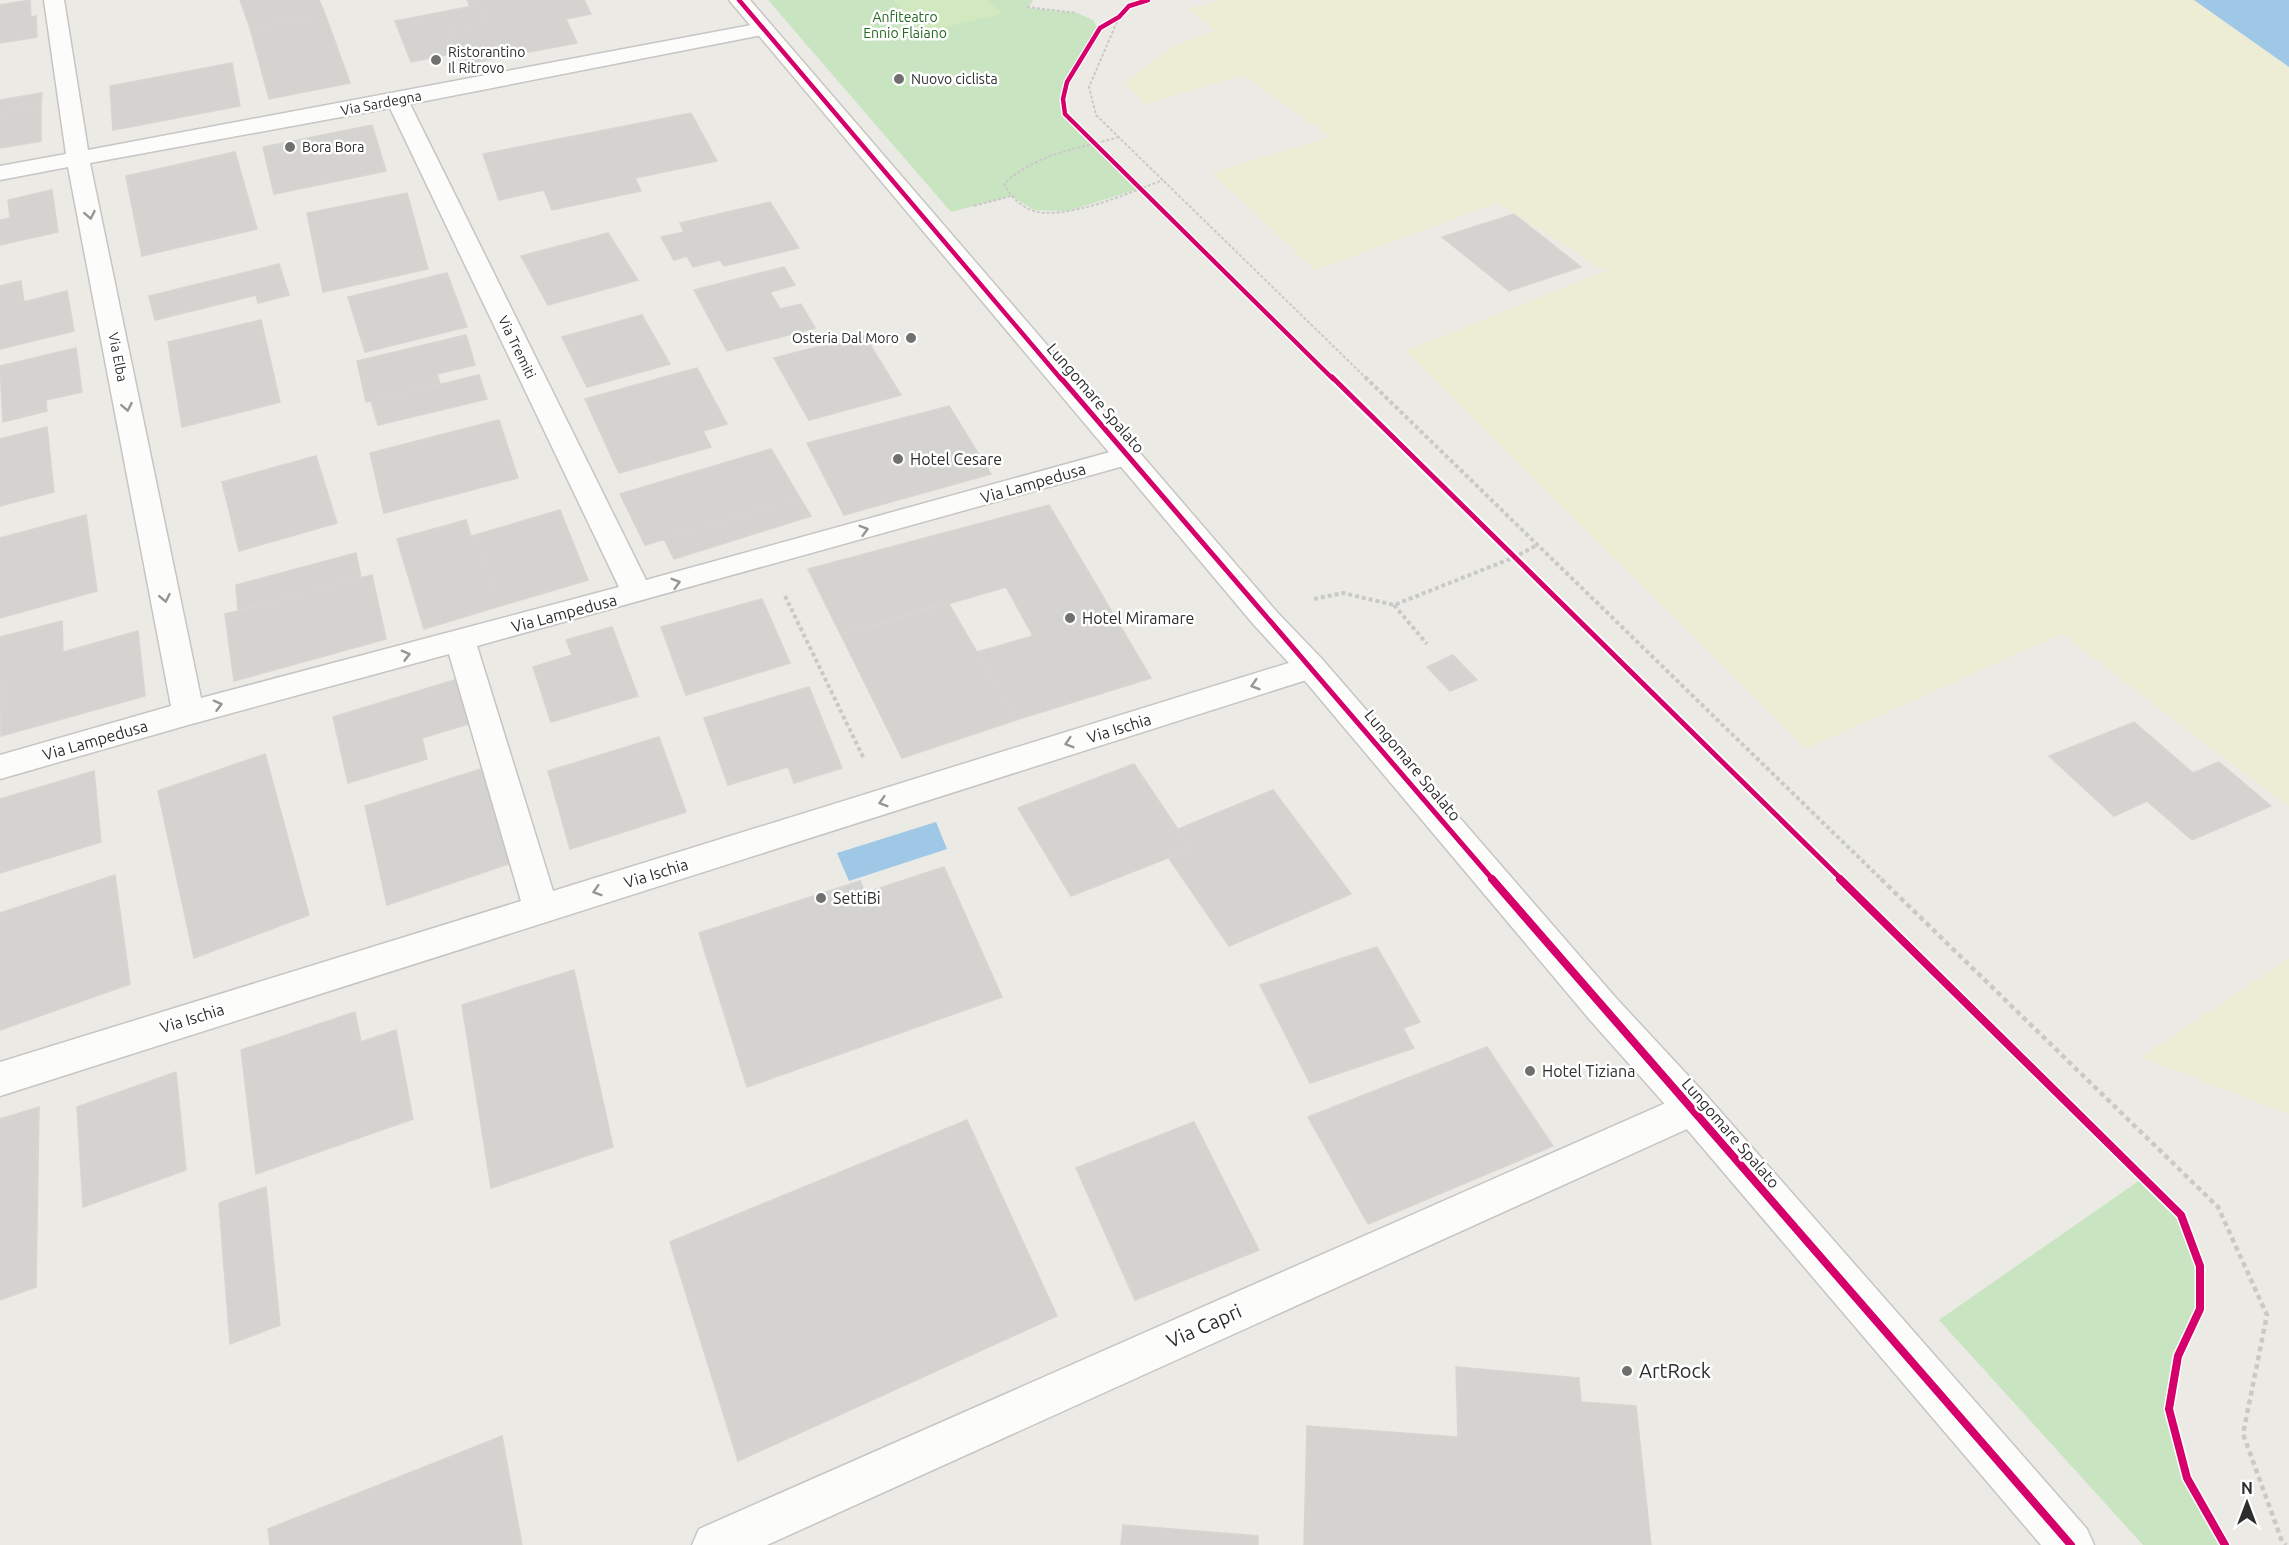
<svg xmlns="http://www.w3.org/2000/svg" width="2289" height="1545" viewBox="0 0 2289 1545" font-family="Ubuntu,sans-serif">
  <rect width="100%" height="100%" fill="#ebeae5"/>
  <path fill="#c9e4c1" d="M768,0H1033L1028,8L1077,13L1093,20L1097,28C1081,55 1059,81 1063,113L1141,188L1068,211L1034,210L1011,196L951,212Z
    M2143,1178L2181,1215L2200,1266V1309L2178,1356L2169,1409L2187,1478L2225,1545H2143L1939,1320Z"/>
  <path fill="#ededd5" d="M1221,0H2194L2289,67V807L2062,634L1806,749L1406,351L1605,271L1498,203L1315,270L1212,173L1330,137L1244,75L1146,104L1124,84L1174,45L1215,31L1188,9Z
    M2289,958V1115L2141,1057Z"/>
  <path fill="#d2e8bf" d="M893,0H988L1003,14L924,32Z"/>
  <path fill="#9ec8e6" d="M2194,0H2289V67Z
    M936,822L947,849L849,881L837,853Z"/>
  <path fill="#d4d3d0" stroke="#d6d5d1" stroke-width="1.5" d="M30,0L31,17L36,16L37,37L0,43V5Z
    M240,0H319L325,14L250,28Z
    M467,0H584L591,14L566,19L577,43L461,65L447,29L485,22L478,5L470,7Z
    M478,5L485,22L447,29L456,53L411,62L395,21Z
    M325,14L350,83L269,99L250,28Z
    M232,63L240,106L113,130L110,86Z
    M42,93L41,106L0,113V100Z
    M41,106V141L0,148V113Z
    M691,113L717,161L635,178L641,191L552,210L544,190L499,200L483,154Z
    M372,125L386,171L274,194L263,147Z
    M235,152L257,229L142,256L126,176Z
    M52,190L58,232L0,245V220L10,218L8,200Z
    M407,193L428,269L323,292L307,213Z
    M770,202L799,248L724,266L720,260L693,267L687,256L674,260L661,237L684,232L680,223Z
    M1514,214L1581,267L1509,291L1442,237Z
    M608,233L638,280L548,305L521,256Z
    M279,264L289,295L258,303L256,295L155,320L149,296Z
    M784,267L795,285L770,292L780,309L801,304L815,328L727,351L694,290Z
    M447,273L467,327L365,352L348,297Z
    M21,281L24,302L67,291L74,331L0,349V286Z
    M642,315L670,364L587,387L562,337Z
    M261,320L280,402L182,427L168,342Z
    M466,335L475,365L437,374L440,384L366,402L357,361Z
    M864,335L901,395L809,420L774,358Z
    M76,348L82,392L46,400L47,411L3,422L0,366Z
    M697,368L727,424L703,431L711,447L619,473L585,399Z
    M479,375L487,399L378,425L371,401Z
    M949,406L991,474L844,515L807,443Z
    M499,420L518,478L384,513L370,453Z
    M47,427L54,492L0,506V439Z
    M771,449L800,498L645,545L620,494Z
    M316,456L337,523L239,551L222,482Z
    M800,498L811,516L674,559L664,539Z
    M1049,505L1151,678L1016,720L977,652L1033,636L1006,587L841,635L808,569Z
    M560,510L588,580L500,606L475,535Z
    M86,515L97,591L0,618V538Z
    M466,520L471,536L475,535L500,606L424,629L397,539Z
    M356,553L361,578L238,610L236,585Z
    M372,575L386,639L234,681L225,614Z
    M762,599L790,663L686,695L661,627Z
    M948,602L1016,720L902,758L841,635Z
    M62,621L63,652L138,631L145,696L1,736L0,637Z
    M612,627L638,696L551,722L533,667L572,655L566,640Z
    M1453,655L1477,680L1450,691L1427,667Z
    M461,678L475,722L422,738L427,759L348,783L333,717Z
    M809,687L842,768L794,783L788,767L728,785L704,718Z
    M2134,722L2193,773L2219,762L2271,806L2192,840L2147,801L2114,816L2049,756Z
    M659,737L686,812L570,849L548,771Z
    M265,754L309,915L194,958L158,791Z
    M1134,764L1191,849L1071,896L1018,808Z
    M484,768L511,863L387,905L365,806Z
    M94,771L101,842L0,873V799Z
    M1273,790L1351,894L1229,946L1168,857L1191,849L1178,829Z
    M944,867L1002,997L747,1087L699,933L860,881L865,893Z
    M115,875L130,984L0,1030V913Z
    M1377,947L1420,1022L1403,1028L1414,1048L1310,1083L1260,985Z
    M574,970L613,1147L491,1188L462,1005Z
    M355,1012L361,1042L396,1030L413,1119L256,1174L241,1050Z
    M1487,1047L1553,1146L1368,1224L1308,1117Z
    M176,1072L186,1170L83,1207L77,1107Z
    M39,1107L36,1287L0,1300V1119Z
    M967,1120L1057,1316L738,1461L670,1242Z
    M1194,1122L1259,1250L1135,1300L1076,1168Z
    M266,1187L280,1325L230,1344L219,1203Z
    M1456,1367L1579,1378L1581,1402L1636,1406L1651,1545H1304L1307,1426L1458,1437Z
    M502,1436L522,1545H270L268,1529Z
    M1123,1525L1258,1536V1545H1121Z"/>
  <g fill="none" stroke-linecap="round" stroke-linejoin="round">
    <g stroke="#c6c5c4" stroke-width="3">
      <path id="minor" d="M44,0H64L88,150L762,23L769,25L772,29L769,33L762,35L410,104L646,580L1128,447L1138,450L1142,456L1138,462L477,646L553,891L1311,656L1322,659L1327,667L1322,675L0,1096V1062L521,901L449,654L188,725L0,779V755L171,706L68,167L0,180V166L66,154ZM390,108L619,587L201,698L90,163Z
        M1693,1091L1707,1096L1712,1108L1707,1120L767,1545H692L699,1529Z"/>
    </g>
    <g stroke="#c6c5c4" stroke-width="3">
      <path id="tertiary" d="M729,0H750L1276,611L1322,659L1616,998L1707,1096L2087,1529L2094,1545H2041L1679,1120L1590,1020L1300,675L1254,625Z"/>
    </g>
    <path stroke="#c9c9c8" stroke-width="2" stroke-dasharray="3 2" stroke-linecap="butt" d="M1027,7L1077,13
      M1119,17L1089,87L1096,115L1367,379
      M1119,137C1078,149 1036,153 1004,184C1010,195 1019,205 1031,210C1064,222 1131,192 1163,180
      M974,206L1011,196"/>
    <path stroke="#c9c9c8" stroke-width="4" stroke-dasharray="4 3" stroke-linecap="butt" d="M1365,377L1882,880
      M785,596L864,759
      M1314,599L1343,593L1394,605L1515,557L1537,545
      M1394,605L1427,644"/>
    <path stroke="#c9c9c8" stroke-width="4.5" stroke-dasharray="5 4" stroke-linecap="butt" d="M1881,879L2218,1207L2267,1315L2243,1434L2282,1541L2286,1545"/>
    <use href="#minor" fill="#fcfcfb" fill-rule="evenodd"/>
    <use href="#tertiary" fill="#fcfcfb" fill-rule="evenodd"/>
    <g stroke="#fff" stroke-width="7">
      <path id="cycleway-far2" d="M739,0L1061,379
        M1148,0L1129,6L1119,17L1100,28L1067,82L1063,99L1065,114L1333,379"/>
    </g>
    <g stroke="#fff" stroke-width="9">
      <path id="cycleway-far1" d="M1060,377L1493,880
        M1332,377L1842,880"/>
    </g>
    <g stroke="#fff" stroke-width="11">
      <path id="cycleway" d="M1492,879L2071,1545
        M1840,879L2181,1215L2200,1266V1309L2178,1356L2169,1409L2187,1478L2225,1545"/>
    </g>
    <use href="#cycleway-far2" stroke="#d6006c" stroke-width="4.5"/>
    <use href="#cycleway-far1" stroke="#d6006c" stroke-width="5"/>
    <use href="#cycleway" stroke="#d6006c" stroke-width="8"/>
  </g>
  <defs><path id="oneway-chevron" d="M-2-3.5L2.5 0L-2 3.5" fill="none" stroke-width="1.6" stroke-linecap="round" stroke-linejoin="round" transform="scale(1.5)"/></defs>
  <g stroke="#959594">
    <use href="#oneway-chevron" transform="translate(90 215) rotate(79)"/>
    <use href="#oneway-chevron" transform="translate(127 407) rotate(79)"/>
    <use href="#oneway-chevron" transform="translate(864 530) rotate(-16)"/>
    <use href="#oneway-chevron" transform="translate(676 583) rotate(-16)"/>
    <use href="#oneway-chevron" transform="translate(165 598) rotate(79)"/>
    <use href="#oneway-chevron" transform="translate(406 655) rotate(-15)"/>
    <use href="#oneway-chevron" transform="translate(1255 685) rotate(163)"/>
    <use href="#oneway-chevron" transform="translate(218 705) rotate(-15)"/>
    <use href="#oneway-chevron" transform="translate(1069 743) rotate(163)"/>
    <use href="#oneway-chevron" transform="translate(883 802) rotate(163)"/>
    <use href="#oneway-chevron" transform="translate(597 891) rotate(163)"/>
  </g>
  <g fill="#70706e" stroke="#fff" stroke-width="2">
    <circle cx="436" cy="60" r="6"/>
    <circle cx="899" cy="79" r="6"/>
    <circle cx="290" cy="147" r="6"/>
    <circle cx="911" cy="338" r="6"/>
    <circle cx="898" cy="459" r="6"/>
    <circle cx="1070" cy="618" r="6"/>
    <circle cx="821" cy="898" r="6"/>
    <circle cx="1530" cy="1071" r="6"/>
    <circle cx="1627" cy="1371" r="6"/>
  </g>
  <g text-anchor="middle" stroke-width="5" stroke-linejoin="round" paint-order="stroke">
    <g font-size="14" fill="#246821" stroke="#fff">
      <text x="905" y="22">Anfiteatro<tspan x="905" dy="16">Ennio Flaiano</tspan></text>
    </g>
    <g font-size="14" fill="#2e2e2e" stroke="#fff" text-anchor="start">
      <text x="448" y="57">Ristorantino<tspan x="448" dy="16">Il Ritrovo</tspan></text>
      <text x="911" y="84">Nuovo ciclista</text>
      <text x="302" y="152">Bora Bora</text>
      <text x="899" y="343" text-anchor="end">Osteria Dal Moro</text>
    </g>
    <g font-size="14" fill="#2e2e2e" stroke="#fff">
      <text transform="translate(381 103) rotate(-11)" y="5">Via Sardegna</text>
      <text transform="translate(517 347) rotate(64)" y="5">Via Tremiti</text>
      <text transform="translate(118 357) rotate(79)" y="5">Via Elba</text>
    </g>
    <g font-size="16" fill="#2e2e2e" stroke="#fff">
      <text transform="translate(1096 398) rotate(49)" y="6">Lungomare Spalato</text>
      <text transform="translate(1033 483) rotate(-16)" y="6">Via Lampedusa</text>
      <text transform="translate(564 613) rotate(-15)" y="6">Via Lampedusa</text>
      <text transform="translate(1119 728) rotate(-17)" y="6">Via Ischia</text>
      <text transform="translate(95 740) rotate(-16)" y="6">Via Lampedusa</text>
      <text transform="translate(1413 765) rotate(50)" y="6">Lungomare Spalato</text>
      <text transform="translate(656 873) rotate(-17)" y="6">Via Ischia</text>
      <text transform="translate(192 1018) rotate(-17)" y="6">Via Ischia</text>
      <text transform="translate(1731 1133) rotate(49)" y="6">Lungomare Spalato</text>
    </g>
    <g font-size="16" fill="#2e2e2e" stroke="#fff" text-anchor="start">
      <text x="910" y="465">Hotel Cesare</text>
      <text x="1082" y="624">Hotel Miramare</text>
      <text x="833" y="904">SettiBi</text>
      <text x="1542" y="1077">Hotel Tiziana</text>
    </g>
    <g font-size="20" fill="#2e2e2e" stroke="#fff">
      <text transform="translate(1204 1326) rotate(-24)" y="7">Via Capri</text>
    </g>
    <g font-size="20" fill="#2e2e2e" stroke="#fff" text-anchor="start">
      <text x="1639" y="1378">ArtRock</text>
    </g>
  </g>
  <g transform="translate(2247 1503)" stroke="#ffffff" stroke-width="4.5" paint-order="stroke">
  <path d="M0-4.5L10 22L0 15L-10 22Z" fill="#2e2e2e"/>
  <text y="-9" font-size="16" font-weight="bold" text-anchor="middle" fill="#2e2e2e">N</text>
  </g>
</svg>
